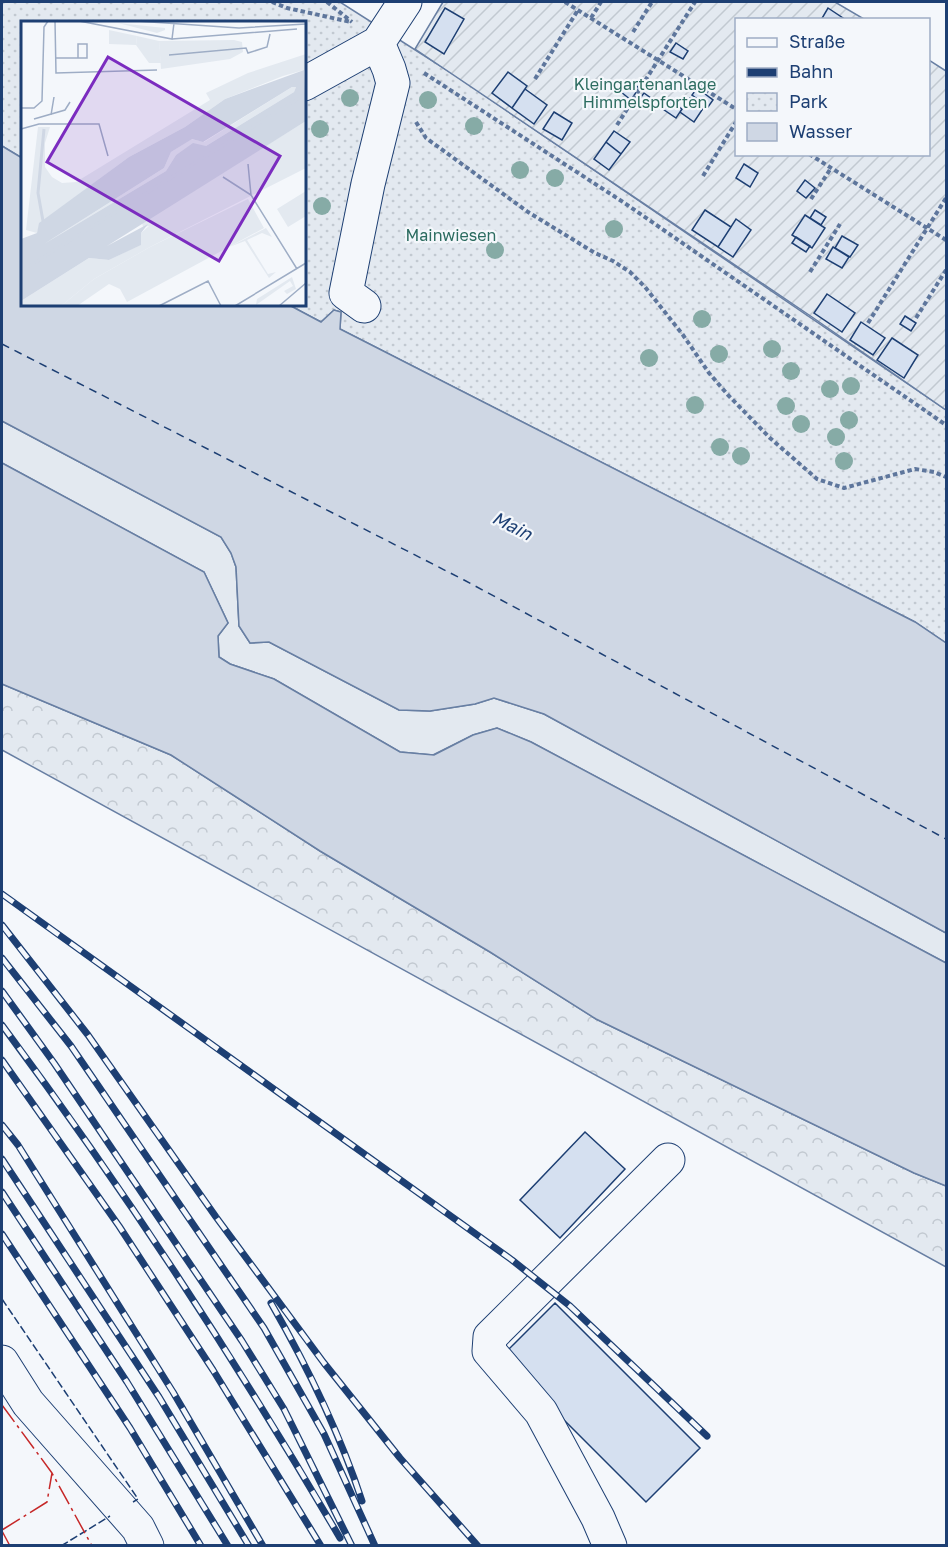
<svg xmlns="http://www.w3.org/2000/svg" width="948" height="1547" viewBox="0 0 948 1547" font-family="'Golos Text',sans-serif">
  <defs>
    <pattern id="forest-crowns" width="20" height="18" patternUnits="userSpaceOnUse" patternTransform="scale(1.5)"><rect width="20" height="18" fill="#e3e9f0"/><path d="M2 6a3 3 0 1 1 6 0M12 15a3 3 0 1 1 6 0" fill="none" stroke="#c2c9d1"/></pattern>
    <pattern id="park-dots" width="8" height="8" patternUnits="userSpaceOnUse" patternTransform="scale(1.5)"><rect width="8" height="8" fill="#e3e9f0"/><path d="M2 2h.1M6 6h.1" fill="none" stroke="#c2c9d1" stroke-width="1.8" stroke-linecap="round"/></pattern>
    <pattern id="garden-furrows" width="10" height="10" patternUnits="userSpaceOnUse" patternTransform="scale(1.5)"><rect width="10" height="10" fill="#e3e9f0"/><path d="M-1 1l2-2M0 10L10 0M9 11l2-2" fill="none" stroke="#c2c9d1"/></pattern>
  </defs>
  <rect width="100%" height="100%" fill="#f4f7fb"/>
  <path fill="#e3e9f0" stroke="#687fa3" stroke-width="1.5" d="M2,421L221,537L231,553L236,567L239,626L250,643L269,642L399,710L430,711L475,704L494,698L544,714L946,933V963L531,742L497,728L473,735L433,755L400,752L274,679L230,664L219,657L218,636L228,623L204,572L2,463Z"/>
  <path fill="url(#forest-crowns)" stroke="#687fa3" stroke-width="1.5" d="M2,684L171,755L320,851L490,952L596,1019L914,1173L946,1186V1267L2,750Z"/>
  <path fill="url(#park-dots)" stroke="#687fa3" stroke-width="1.5" d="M2,2H340L453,74L946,410V643L915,622L340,329L341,312L334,310L321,322L289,305L304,304V22H22V158L2,146Z"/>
  <path fill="url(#garden-furrows)" stroke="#687fa3" stroke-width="1.5" d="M443,2H835L864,19L736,20V154H928L929,60L946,71V410L812,317L415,49Z"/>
  <path fill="#cfd7e4" stroke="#687fa3" stroke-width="1.5" d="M2,146L22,158V304L289,305L321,322L334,310L341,312L340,329L915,622L946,643V933L544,714L494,698L475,704L430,711L399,710L269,642L250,643L239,626L236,567L231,553L221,537L2,421Z
    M2,463L204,572L228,623L218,636L219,657L230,664L274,679L400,752L434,755L473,735L497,728L531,742L946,963V1186L914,1173L596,1019L490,952L320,851L171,755L2,684Z"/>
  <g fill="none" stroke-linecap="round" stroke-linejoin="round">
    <path stroke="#1d3f73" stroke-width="1.5" stroke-dasharray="8 6" stroke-linecap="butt" d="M2,344L464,580L946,839"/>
  </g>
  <path fill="#d5e0f0" stroke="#1d3f73" stroke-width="1.5" d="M445,8L464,19L444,54L425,42Z
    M828,8L846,20H821Z
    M676,43L688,51L683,59L670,52Z
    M508,72L527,86L512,108L492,93Z
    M630,81L639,88L631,100L621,92Z
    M697,88L713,100L708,107L692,95Z
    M525,89L547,105L534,124L512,108Z
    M644,93L655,101L649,109L638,101Z
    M663,96L682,109L676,118L657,105Z
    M690,98L704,107L694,122L680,112Z
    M554,112L572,123L562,140L543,129Z
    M614,131L630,142L621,154L606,142Z
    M606,142L621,154L609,170L594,159Z
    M744,164L758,173L750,187L736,178Z
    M805,180L815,188L806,198L797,191Z
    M705,210L731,227L718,247L692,230Z
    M815,210L826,217L821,225L810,218Z
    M805,215L825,228L812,248L792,235Z
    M736,219L751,230L733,257L718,247Z
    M842,236L858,245L850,257L835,248Z
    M796,237L810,246L806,252L792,243Z
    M833,247L849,257L842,268L826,259Z
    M827,294L855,313L842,332L814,313Z
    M905,316L916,323L911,331L900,324Z
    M861,322L885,338L873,355L850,340Z
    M892,338L918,355L904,378L877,360Z
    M585,1132L625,1169L560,1238L520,1200Z
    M555,1303L700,1448L646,1502L501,1357Z"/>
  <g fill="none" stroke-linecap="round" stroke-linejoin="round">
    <g stroke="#1d3f73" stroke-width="35">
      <path id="minor" d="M304,84L378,43L405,2
        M364,306L346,293L368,184L393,83L389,69L378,43
        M2,1362L28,1403L138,1528L147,1546
        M610,1546L598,1518L541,1412L489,1351L490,1337L668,1160"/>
    </g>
    <path stroke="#5e769c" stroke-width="4" stroke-dasharray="4.5 3" stroke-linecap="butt" d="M272,2L287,8L351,22
      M327,2L352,22
      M565,2L736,109
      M591,18L601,2
      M633,32L652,2
      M424,73L623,202L946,425
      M535,79L578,10
      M416,122L426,138L528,212L595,253L613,261L630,272L645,287L683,335L709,373L728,395L770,438L817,479L844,488L915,469L934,472L946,477
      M617,125L695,2
      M809,154L946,240
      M703,176L736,122
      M811,199L831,168
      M810,272L840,224
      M916,318L946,270
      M868,323L946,198"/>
    <use href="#minor" stroke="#f4f7fb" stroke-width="33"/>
    <g stroke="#1d3f73" stroke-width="7">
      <path id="rail" d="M2,894L512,1260L570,1306L707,1436
        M2,925L88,1035L216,1217L324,1363L400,1458L478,1546
        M2,958L71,1046L264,1328L324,1434L375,1546
        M2,991L54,1063L242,1341L284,1409L352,1546
        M2,1025C124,1189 237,1362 340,1538
        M2,1060L119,1226L213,1370L321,1546
        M2,1125L18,1145L173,1392L263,1546
        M2,1159L159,1397L249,1546
        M2,1192L127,1382L228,1546
        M2,1234L130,1428L201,1546
        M271,1303C307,1366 339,1431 362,1501"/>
    </g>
    <use href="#rail" stroke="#f4f7fb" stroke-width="4.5" stroke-dasharray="14" stroke-linecap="butt"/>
    <path stroke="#1d3f73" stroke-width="1.5" stroke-dasharray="8 3" stroke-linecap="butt" d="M2,1299L138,1499L133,1502
      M61,1546L110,1516"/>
    <path stroke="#c62828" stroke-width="1.5" stroke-dasharray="21 4.5 3 4.5" stroke-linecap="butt" d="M2,1405L52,1473L92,1546
      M2,1530L47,1502L52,1473
      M2,1531L10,1546"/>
  </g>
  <g fill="#86aba6">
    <circle cx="350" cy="98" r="9"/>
    <circle cx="428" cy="100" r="9"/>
    <circle cx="474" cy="126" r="9"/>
    <circle cx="320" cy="129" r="9"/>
    <circle cx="520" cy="170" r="9"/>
    <circle cx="555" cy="178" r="9"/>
    <circle cx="322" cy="206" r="9"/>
    <circle cx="614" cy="229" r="9"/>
    <circle cx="495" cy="250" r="9"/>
    <circle cx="702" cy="319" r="9"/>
    <circle cx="772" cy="349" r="9"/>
    <circle cx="719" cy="354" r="9"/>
    <circle cx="649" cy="358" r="9"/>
    <circle cx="791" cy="371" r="9"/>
    <circle cx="851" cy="386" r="9"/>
    <circle cx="830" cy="389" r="9"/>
    <circle cx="695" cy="405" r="9"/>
    <circle cx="786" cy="406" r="9"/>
    <circle cx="849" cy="420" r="9"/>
    <circle cx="801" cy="424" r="9"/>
    <circle cx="836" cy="437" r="9"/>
    <circle cx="720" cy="447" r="9"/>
    <circle cx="741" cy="456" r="9"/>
    <circle cx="844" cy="461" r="9"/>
  </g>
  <g text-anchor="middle" stroke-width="4.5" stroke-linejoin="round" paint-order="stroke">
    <g font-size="16" fill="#2c6c60" stroke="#f4f7fb">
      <text x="645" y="90">Kleingartenanlage<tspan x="645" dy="18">Himmelspforten</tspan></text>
      <text x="451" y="241">Mainwiesen</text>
    </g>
    <g font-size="18" font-style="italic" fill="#1d3f73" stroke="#f4f7fb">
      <text transform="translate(512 526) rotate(27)" y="6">Main</text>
    </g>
  </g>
  <g transform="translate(21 21)">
    <rect width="285" height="285" fill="#f4f7fb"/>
    <path d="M88,9L116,15L115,24L88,23ZM271,66H275L273,71L185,125L170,124L155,134L145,150L23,223L143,147L150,131L170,118L183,121ZM285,170V195L267,206L256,188ZM245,207L251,216L241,212L226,219L247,253L255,251L248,257L224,220L208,226ZM271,256L275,268L266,273L263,270L272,265L269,260L235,284L236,278Z" fill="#e3e9f0"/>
    <path d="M97,2L144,7V9L136,12ZM116,15L138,20L140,42H128L115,24ZM285,33V52L283,49L262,55L204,78L164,106L108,136L19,202L16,212L5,209L17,106H29L24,122V146L31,156L41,162L55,161L189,79L185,72L227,52Z" fill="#e3e9f0"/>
    <path d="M285,100V147L129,226L73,258L40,285H0V280L68,237L88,239L119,224L120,212L128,205L122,206L121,202Z" fill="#e3e9f0"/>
    <path d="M213,19L221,21L222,31L209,38L140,48L138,20ZM227,178L243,207L106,281L99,268L88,263L56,285H40L73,258L129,226Z" fill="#e3e9f0"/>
    <path d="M283,49L285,100L86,225L127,203L120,212V224L88,239L68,237L0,280V218L16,212L18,202L108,136L164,106L204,78ZM271,66H275L273,71L185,125L172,122L155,134L145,150L23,223L143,147L150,131L171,118L182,121Z" fill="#cfd7e4" fill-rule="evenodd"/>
    <path fill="none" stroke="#cfd7e4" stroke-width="3" d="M22,200L17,172L23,108M0,250L285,73"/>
    <path fill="none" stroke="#9eadc5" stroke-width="1.5" d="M34,0L35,52L136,49M58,0L151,18L153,2M115,0L218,7L285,3M197,0H263M151,18L276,8M148,34L225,27L227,32L246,26L249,13M35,37H66V23H57V37M0,87H13L21,80L23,6L27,0M30,94L33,76M13,98L44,89L49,81M0,108L18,103H78L87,135M227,143L230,174L276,248M202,156L230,174M138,285L187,260L200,285M214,285L285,242M258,285L285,262"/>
    <path fill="#7b2cbf" fill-opacity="0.15" stroke="#7b2cbf" stroke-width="3" d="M87,36L259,135L198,240L26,141Z"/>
    <rect width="285" height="285" fill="none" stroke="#1d3f73" stroke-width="3"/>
  </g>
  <rect width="948" height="1547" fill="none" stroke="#1d3f73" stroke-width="6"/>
  <rect x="735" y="18" width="195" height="138" fill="#f4f7fb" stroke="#9eadc5" stroke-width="1.5"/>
  <rect x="747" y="38" width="30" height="9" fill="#f4f7fb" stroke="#9eadc5" stroke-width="1.5"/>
  <text x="789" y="48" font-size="18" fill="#1d3f73">Straße</text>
  <rect x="747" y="68" width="30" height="9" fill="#1d3f73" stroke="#9eadc5" stroke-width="1.5"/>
  <text x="789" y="78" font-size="18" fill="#1d3f73">Bahn</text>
  <rect x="747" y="93" width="30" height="18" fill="url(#park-dots)" stroke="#9eadc5" stroke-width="1.5"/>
  <text x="789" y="108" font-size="18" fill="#1d3f73">Park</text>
  <rect x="747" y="123" width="30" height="18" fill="#cfd7e4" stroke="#9eadc5" stroke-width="1.5"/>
  <text x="789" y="138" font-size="18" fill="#1d3f73">Wasser</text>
</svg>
